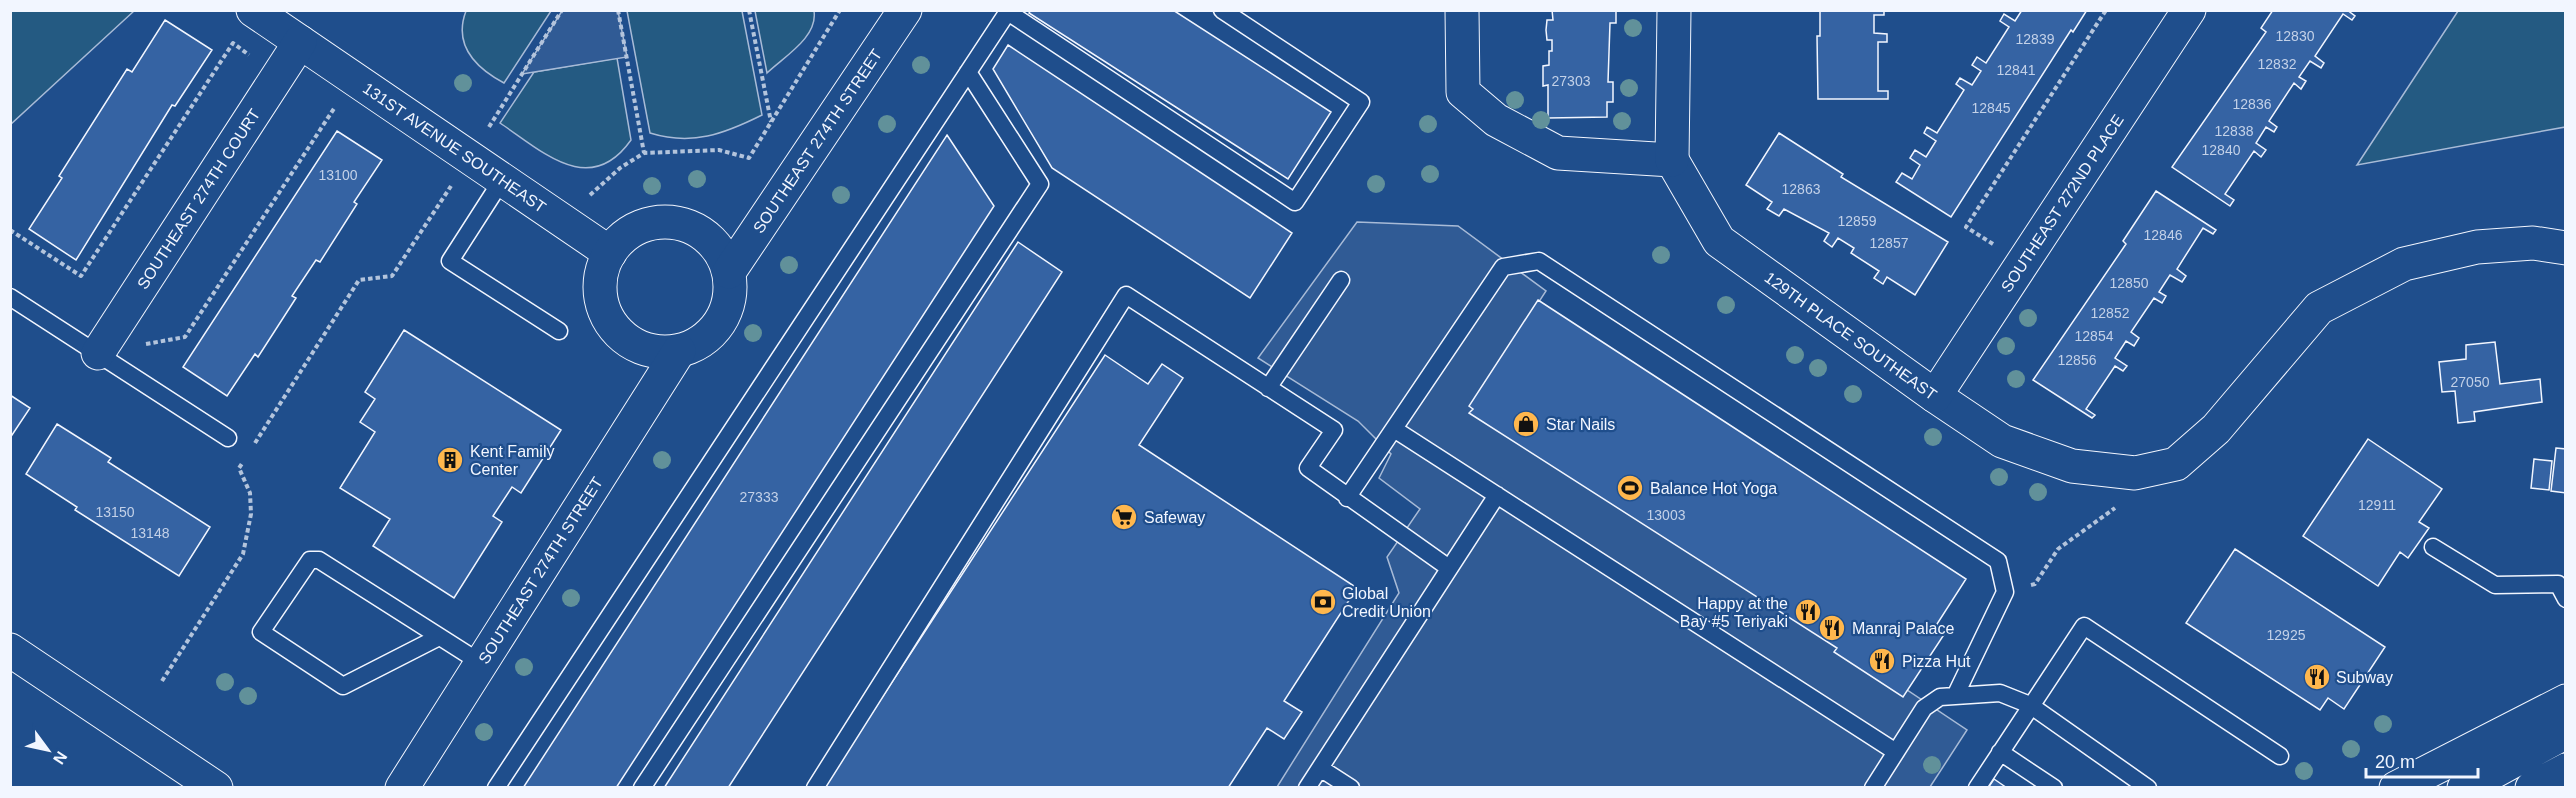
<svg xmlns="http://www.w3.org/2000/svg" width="2576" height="798" viewBox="0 0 2576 798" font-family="Arial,sans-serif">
  <rect width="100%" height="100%" fill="#1f4e8c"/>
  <path fill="#245a82" stroke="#a8bbd7" stroke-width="1.5" d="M11,10H134V11L11,124Z
    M466,11V10L551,11L504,83C476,68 453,45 466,11Z
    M627,11H742L762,115C724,134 692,146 650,133Z
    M755,11H814C818,37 785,56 767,73Z
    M2458,11H2565V127L2357,165Z
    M617,58L631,140C590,198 543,152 500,123L534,72Z"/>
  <path fill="#305b95" stroke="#a8bbd7" stroke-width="1.5" d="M562,11H618L627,57L522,74Z
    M1357,222L1458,226L1546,291L1474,401L1967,730L1930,787H1277L1399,593L1387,557L1420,509L1379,478L1391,454L1358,421L1258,358Z"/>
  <path fill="#3563a3" stroke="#f2f6ff" stroke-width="1.5" d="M1031,10H1173L1331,112L1288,179L1029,13Z
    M1552,10H1616V23H1610L1608,82H1613V102H1607V117L1548,118V85L1543,86V66L1549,65V51H1552V40H1547L1546,30L1547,20H1553Z
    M1820,10H1884V15H1874V33L1887,34V42H1878V91H1888V99H1818L1817,36H1820Z
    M2022,10H2087L2073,32L2071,30L1951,217L1896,182L1902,173L1912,179L1920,165L1910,158L1915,150L1926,157L1936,141L1924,133L1927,127L1937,133L1964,90L1956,84L1960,78L1972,85L1981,71L1972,65L1977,57L1986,63L2009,27L2000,21L2004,14L2015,21Z
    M2273,10H2347L2355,16L2352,20L2343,14L2315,56L2324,63L2321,68L2310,61L2299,77L2306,81L2301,89L2294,83L2269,121L2277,127L2274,132L2266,127L2256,143L2266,150L2261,157L2254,151L2225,194L2234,200L2230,206L2172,167L2266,32L2261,28Z
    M165,20L212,50L175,106L172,105L76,260L29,229L62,178L59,176L127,69L132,72Z
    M1008,45L1292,233L1250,298L1052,168L993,69Z
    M337,131L382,160L354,202L357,204L320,262L316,260L292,296L296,298L258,357L255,354L227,396L183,367Z
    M1779,133L1843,174L1841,177L1948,242L1915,295L1887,277L1883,284L1874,278L1879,271L1851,253L1854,248L1838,238L1832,247L1824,241L1829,233L1784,209L1779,216L1767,209L1772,202L1746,185Z
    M947,135L994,206L616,788H523Z
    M2156,191L2216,230L2213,234L2203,228L2177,269L2186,276L2182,282L2170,275L2159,292L2166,296L2162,303L2154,298L2131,332L2139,338L2134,346L2126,341L2115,358L2127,366L2123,371L2115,366L2086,409L2095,415L2092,418L2033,380L2126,244L2123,241Z
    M1018,242L1062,272L728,788H664Z
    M1538,300L1966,579L1937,624L1947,630L1903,697L1834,652L1837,648L1469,413L1473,409L1469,406Z
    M404,330L561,430L521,493L512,487L493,516L502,522L454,598L373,546L390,519L340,488L375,432L360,422L375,399L365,392Z
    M2495,342L2500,384L2540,379L2542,402L2474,412L2475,421L2458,423L2455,391L2442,392L2439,362L2466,359V345Z
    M1105,355L1148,384L1162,364L1183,378L1139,445L1357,588L1284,701L1302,712L1284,739L1267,728L1228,788H823Z
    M10,395L30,408L10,438Z
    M57,424L111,458L108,462L210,527L179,576L75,510L77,507L26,474Z
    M2368,439L2442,489L2419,522L2429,528L2408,558L2400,552L2378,586L2303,536Z
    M2556,448L2566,449V493L2551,491Z
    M2534,459L2552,461L2549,490L2531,488Z
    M2235,549L2385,647L2344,709L2328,698L2320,710L2186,623Z
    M1994,779L2007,788H1988Z"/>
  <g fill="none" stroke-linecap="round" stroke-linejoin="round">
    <g stroke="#f2f6ff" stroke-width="19">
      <path id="lane" d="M1008,12L1295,202L1361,102L1222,10
        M502,180L450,261L559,331
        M10,297L228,438
        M1268,388L1341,280
        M1394,429L1896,752
        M1347,498L1503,267L1539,261L1998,561L2005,592L1956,694
        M2433,547L2495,585L2558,584L2566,599
        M439,637L343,686L261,632L310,560H319L481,663
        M2000,752L2054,788
        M1320,768L1351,788
        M496,788L1009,10
        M642,788L1040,184L968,72
        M815,788L1126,295L1334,430L1308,468L1449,568
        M1307,788L1497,495
        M1873,788L1924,708L1940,697L2000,693L2030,705L2148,788
        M1977,788L2084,626L2280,756"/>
    </g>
    <g stroke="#f2f6ff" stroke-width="35">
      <g id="street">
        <path id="s1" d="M253,10L610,253"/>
        <path d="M1462,10L1463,92L1496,120L1558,153L1672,160"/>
        <path id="s2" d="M1672,160L1719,241L1935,396L2002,441L2072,466L2135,473L2176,464L2216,429L2319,308L2404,264L2477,247L2533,243L2566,248"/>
        <path d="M1672,160L1674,10"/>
        <circle cx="665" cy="287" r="65"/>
        <path id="s3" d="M729,272L905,10"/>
        <path id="s4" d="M98,353L300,42"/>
        <path id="s5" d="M1935,396L2189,10"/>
        <path id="s6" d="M402,788L679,351"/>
      </g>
    </g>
    <g stroke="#f2f6ff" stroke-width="35">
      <path id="secondary" d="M10,650L216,788"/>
    </g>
    <g stroke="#f2f6ff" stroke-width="35">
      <path id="primary" d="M2396,788L2566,701
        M2464,788L2566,732
        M2532,788L2566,770"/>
    </g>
    <path stroke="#b3c4dc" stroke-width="4" stroke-dasharray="4.5 3" stroke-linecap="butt" d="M618,10L644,153
      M749,10L771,122
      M489,127L562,10
      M590,195L620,168L644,153L719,150L749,158L840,10
      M10,230L81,276L233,43L249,55
      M1993,244L1966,227L2106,10
      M146,344L185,337L335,107
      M255,443L359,280L392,276L451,186
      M2031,585L2035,584L2058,549L2115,508
      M162,681L243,554L251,514L250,493L239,468L243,462"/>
    <use href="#lane" stroke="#1f4e8c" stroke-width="16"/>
    <use href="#street" stroke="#1f4e8c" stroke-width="33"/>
    <use href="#secondary" stroke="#1f4e8c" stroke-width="33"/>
    <use href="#primary" stroke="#1f4e8c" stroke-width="33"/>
  </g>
  <g fill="#61919a">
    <circle cx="1633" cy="28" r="9"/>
    <circle cx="921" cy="65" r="9"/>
    <circle cx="463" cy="83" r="9"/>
    <circle cx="1629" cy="88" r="9"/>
    <circle cx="1515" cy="100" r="9"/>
    <circle cx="1541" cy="120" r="9"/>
    <circle cx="1622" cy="121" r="9"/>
    <circle cx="887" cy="124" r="9"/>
    <circle cx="1428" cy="124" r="9"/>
    <circle cx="1430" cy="174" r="9"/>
    <circle cx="697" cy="179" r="9"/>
    <circle cx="1376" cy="184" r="9"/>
    <circle cx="652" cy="186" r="9"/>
    <circle cx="841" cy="195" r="9"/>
    <circle cx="1661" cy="255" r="9"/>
    <circle cx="789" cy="265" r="9"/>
    <circle cx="1726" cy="305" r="9"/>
    <circle cx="2028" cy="318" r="9"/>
    <circle cx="753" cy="333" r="9"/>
    <circle cx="2006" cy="346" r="9"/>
    <circle cx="1795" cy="355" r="9"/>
    <circle cx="1818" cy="368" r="9"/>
    <circle cx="2016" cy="379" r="9"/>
    <circle cx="1853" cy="394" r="9"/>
    <circle cx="1933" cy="437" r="9"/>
    <circle cx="662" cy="460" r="9"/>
    <circle cx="1999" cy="477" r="9"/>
    <circle cx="2038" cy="492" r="9"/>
    <circle cx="571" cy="598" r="9"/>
    <circle cx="524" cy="667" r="9"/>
    <circle cx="225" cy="682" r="9"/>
    <circle cx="248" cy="696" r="9"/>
    <circle cx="2383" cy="724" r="9"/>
    <circle cx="484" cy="732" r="9"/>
    <circle cx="2351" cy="749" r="9"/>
    <circle cx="1932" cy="765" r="9"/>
    <circle cx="2304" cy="771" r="9"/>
  </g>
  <defs>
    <g id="shop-disc" transform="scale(1.35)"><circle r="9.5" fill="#ffb74d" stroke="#1f4e8c"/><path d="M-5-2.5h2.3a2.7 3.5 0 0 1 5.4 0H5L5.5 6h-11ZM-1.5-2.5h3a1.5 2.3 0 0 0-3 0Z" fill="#111"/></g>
    <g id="building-disc" transform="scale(1.35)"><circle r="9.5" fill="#ffb74d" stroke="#1f4e8c"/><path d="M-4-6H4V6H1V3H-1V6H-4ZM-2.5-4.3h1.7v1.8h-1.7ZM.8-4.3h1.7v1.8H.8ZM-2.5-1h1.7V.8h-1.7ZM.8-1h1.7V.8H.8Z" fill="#111"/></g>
    <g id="stadium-disc" transform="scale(1.35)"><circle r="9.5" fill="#ffb74d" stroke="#1f4e8c"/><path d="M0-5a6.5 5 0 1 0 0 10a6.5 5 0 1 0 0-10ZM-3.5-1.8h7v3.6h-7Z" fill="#111"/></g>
    <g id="supermarket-disc" transform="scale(1.35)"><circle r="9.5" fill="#ffb74d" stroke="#1f4e8c"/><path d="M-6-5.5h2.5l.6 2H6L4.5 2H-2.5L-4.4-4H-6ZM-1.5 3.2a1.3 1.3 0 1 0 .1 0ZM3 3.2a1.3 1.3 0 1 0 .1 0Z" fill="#111"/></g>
    <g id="bank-disc" transform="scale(1.35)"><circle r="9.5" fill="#ffb74d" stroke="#1f4e8c"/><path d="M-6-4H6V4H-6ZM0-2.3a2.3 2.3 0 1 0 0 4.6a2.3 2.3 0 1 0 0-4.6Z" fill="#111"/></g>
    <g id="restaurant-disc" transform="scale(1.35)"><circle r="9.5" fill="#ffb74d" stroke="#1f4e8c"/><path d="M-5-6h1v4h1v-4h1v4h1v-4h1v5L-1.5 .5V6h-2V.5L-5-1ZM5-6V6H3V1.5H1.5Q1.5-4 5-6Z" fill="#111"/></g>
  </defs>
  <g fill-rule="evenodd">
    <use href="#shop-disc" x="1526" y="424"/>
    <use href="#building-disc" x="450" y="460"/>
    <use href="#stadium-disc" x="1630" y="488"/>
    <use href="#supermarket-disc" x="1124" y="517"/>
    <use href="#bank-disc" x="1323" y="602"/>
    <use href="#restaurant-disc" x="1808" y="612"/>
    <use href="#restaurant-disc" x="1832" y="628"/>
    <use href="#restaurant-disc" x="1882" y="661"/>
    <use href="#restaurant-disc" x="2317" y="677"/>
  </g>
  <g text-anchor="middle" stroke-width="4.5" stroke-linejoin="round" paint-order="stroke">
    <g font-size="14" fill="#c3d1e8">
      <text x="2295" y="41">12830</text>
      <text x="2035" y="44">12839</text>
      <text x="2277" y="69">12832</text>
      <text x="2016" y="75">12841</text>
      <text x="1571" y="86">27303</text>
      <text x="2252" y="109">12836</text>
      <text x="1991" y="113">12845</text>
      <text x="2234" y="136">12838</text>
      <text x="2221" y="155">12840</text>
      <text x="338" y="180">13100</text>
      <text x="1801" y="194">12863</text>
      <text x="1857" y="226">12859</text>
      <text x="2163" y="240">12846</text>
      <text x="1889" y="248">12857</text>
      <text x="2129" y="288">12850</text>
      <text x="2110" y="318">12852</text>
      <text x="2094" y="341">12854</text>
      <text x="2077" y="365">12856</text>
      <text x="2470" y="387">27050</text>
      <text x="759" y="502">27333</text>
      <text x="2377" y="510">12911</text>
      <text x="115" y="517">13150</text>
      <text x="1666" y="520">13003</text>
      <text x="150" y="538">13148</text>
      <text x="2286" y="640">12925</text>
    </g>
    <g font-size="16" fill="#f2f6ff" stroke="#1f4e8c">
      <text dy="6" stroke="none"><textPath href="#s3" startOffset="158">SOUTHEAST 274TH STREET</textPath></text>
      <text dy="6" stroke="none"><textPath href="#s1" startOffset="244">131ST AVENUE SOUTHEAST</textPath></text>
      <text dy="6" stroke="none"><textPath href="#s4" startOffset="184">SOUTHEAST 274TH COURT</textPath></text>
      <text dy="6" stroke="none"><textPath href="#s5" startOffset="231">SOUTHEAST 272ND PLACE</textPath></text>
      <text dy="6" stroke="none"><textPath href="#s2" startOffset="256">129TH PLACE SOUTHEAST</textPath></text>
      <text dy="6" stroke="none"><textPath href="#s6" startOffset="258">SOUTHEAST 274TH STREET</textPath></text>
    </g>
    <g font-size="16" fill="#f2f6ff" stroke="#1f4e8c" text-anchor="start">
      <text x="1546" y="430">Star Nails</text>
      <text x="470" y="457">Kent Family<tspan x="470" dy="18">Center</tspan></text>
      <text x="1650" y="494">Balance Hot Yoga</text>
      <text x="1144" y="523">Safeway</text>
      <text x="1342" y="599">Global<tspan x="1342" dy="18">Credit Union</tspan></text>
      <text x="1788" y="609" text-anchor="end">Happy at the<tspan x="1788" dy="18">Bay #5 Teriyaki</tspan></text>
      <text x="1852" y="634">Manraj Palace</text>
      <text x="1902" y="667">Pizza Hut</text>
      <text x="2336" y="683">Subway</text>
    </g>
  </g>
  <rect width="2576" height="798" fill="none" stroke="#f2f6ff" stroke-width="24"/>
  <g transform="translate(48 750) rotate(123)" stroke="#1f4e8c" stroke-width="4.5" paint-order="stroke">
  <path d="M0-4.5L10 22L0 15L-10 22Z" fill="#f2f6ff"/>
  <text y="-9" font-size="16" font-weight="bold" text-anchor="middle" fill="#f2f6ff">N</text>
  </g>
  <path d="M2366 768v9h112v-9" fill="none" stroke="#f2f6ff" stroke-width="3"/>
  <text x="2375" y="768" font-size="18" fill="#f2f6ff" stroke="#1f4e8c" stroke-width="4.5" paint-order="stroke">20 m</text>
</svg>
